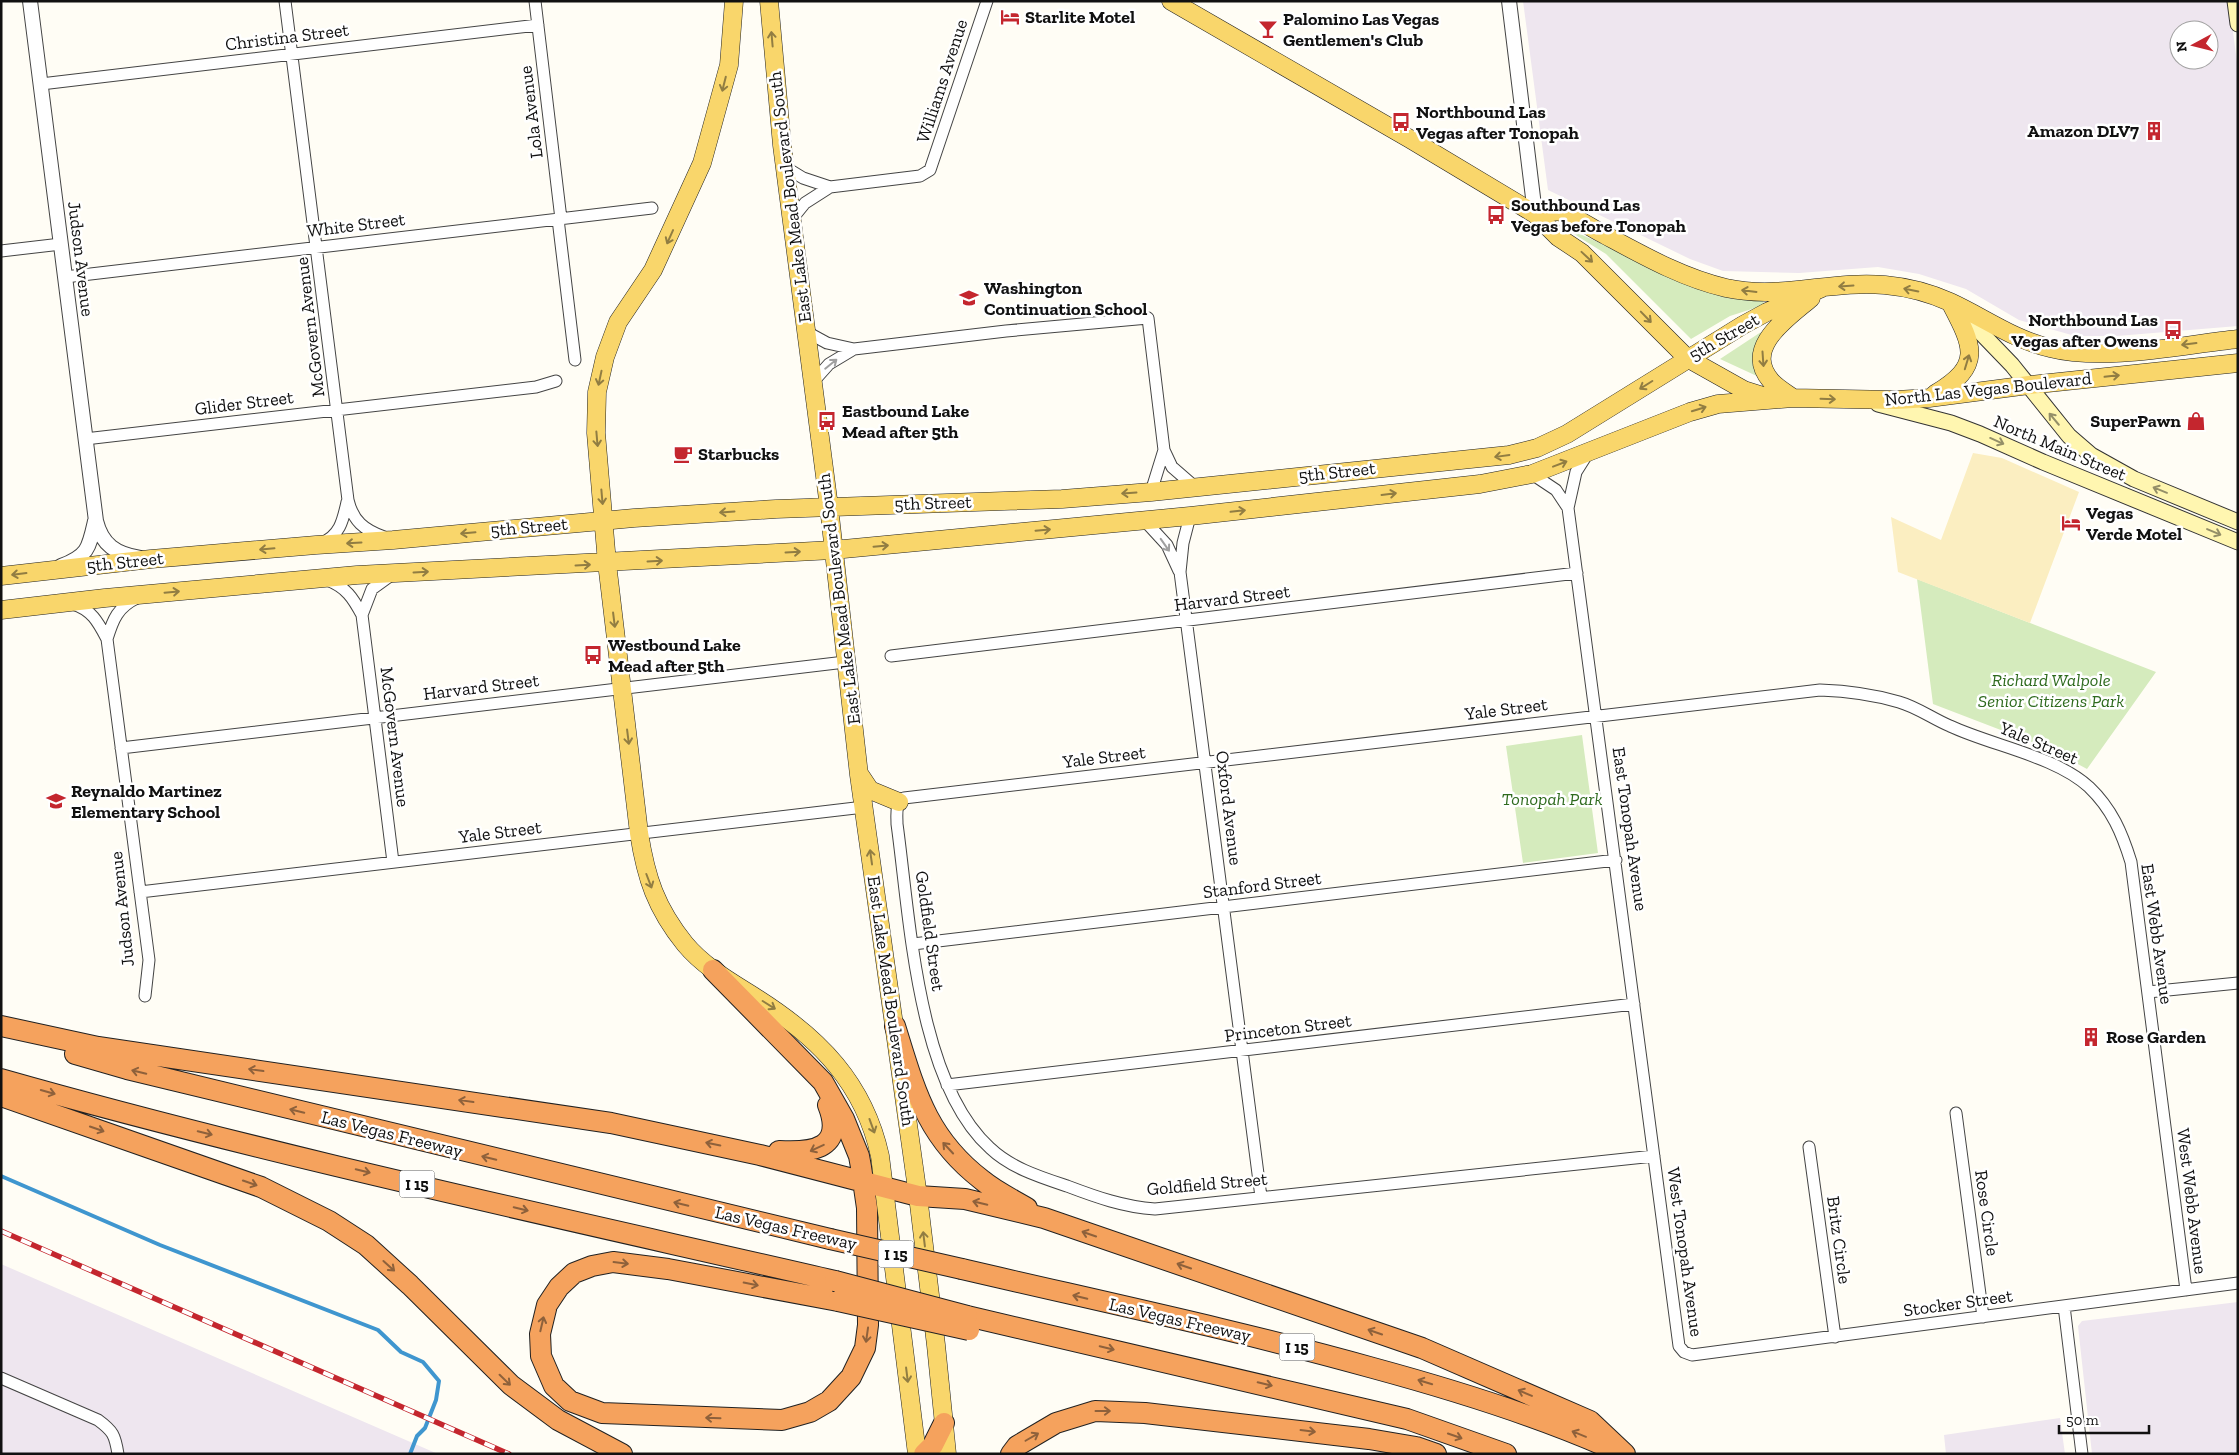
<svg xmlns="http://www.w3.org/2000/svg" width="2239" height="1455" viewBox="0 0 2239 1455" font-family="'Zilla Slab',serif">
  <rect width="100%" height="100%" fill="#fffdf5"/>
  <path fill="#eee6ef" fill-rule="evenodd" d="M1523,1H2229L2238,70V326L2117,336H2075L2019,320L1966,289L1919,274L1878,267L1799,273L1723,271L1690,259L1548,190ZM2179,30H2209V60H2179Z
    M1,1264L438,1454H1Z
    M2238,1302V1454H2092L2078,1326L2082,1321Z
    M2060,1418L2065,1454H1946L1944,1435Z"/>
  <path fill="#d5ebbd" d="M1558,224L1664,272L1762,299L1764,303L1758,307L1730,316L1691,339L1606,254Z
    M1761,332L1757,348L1759,377L1720,359Z
    M1917,579L2156,672L2087,769L2050,749L1933,704Z
    M1582,735L1598,853L1523,863L1506,746Z"/>
  <path fill="#fbeec1" d="M1973,453L2002,458L2079,492L2030,623L1898,572L1891,517L1941,540Z"/>
  <g fill="none" stroke-linecap="round" stroke-linejoin="round">
    <path stroke="#3f96cf" stroke-width="4" d="M1,1176L160,1245L378,1330L401,1352L423,1362L439,1381L436,1400L425,1428L417,1436L410,1454"/>
    <g stroke="#444" stroke-width="13">
      <path id="minor" d="M285,1L348,500C353,521 364,530 384,537
        M535,1L561,219
        M41,84L538,25
        M785,167L803,178L830,187L920,176L930,170L987,1
        M558,219L575,360
        M792,219L805,203L830,187
        M1,251L61,244
        M65,277L652,208
        M805,331L827,343L854,349L1006,331L1148,318L1164,450L1172,467L1195,487
        M812,383L829,364L854,349
        M85,439L536,387L556,381
        M1588,453L1576,472L1568,508L1679,1346L1684,1352L1692,1355L2238,1283
        M1532,474L1556,490L1568,508
        M1151,492L1164,450
        M1190,516L1183,543L1180,572L1261,1197
        M1145,521L1167,545L1179,571
        M321,543C340,536 343,520 347,502
        M327,580C346,587 353,598 362,615L393,862
        M73,604C92,610 98,622 107,639L149,960L145,996
        M362,615L372,589L390,576
        M107,639C113,619 118,607 137,598
        M891,656L1577,573
        M121,748L845,662
        M140,892L864,807
        M913,944L1616,860
        M2148,992L2238,983
        M947,1085L1634,1004
        M1956,1113L1983,1317
        M1809,1147L1835,1337
        M1654,1156L1155,1209C1124,1207 1096,1197 1067,1186C1040,1177 1011,1168 990,1148C917,1082 910,918 897,824C897,813 895,805 904,798L1820,690C1848,691 1872,694 1899,702C1917,707 1933,719 1950,726C1993,746 2055,756 2089,787C2112,809 2122,833 2131,862L2186,1290
        M2064,1306L2082,1454
        M1,1378L98,1420C113,1431 115,1435 118,1454"/>
    </g>
    <g stroke="#444" stroke-width="16">
      <path id="tertiary" d="M30,1L96,521C102,545 116,554 140,558
        M1509,1L1535,214
        M61,566C88,556 89,548 95,521"/>
    </g>
    <g stroke="#333" stroke-width="17">
      <path id="secondary" d="M2235,1L2238,24
        M1957,308L2012,365L2069,436L2091,455L2134,479L2238,522
        M1878,404L1951,423L1980,434L2043,462L2238,542"/>
    </g>
    <g stroke="#222" stroke-width="19">
      <path id="primary" d="M734,1L729,65L702,163L653,270L618,322L605,357L597,392L596,433L607,563L639,833C646,878 656,908 685,944C705,968 733,983 758,999C819,1038 864,1083 880,1156L917,1454
        M769,1L782,145L829,507L859,775L918,1196L936,1345L947,1454
        M1171,1L1410,139L1535,214L1558,237L1582,253L1687,358L1744,390L1763,396L1793,398L1896,400L1929,398L2029,385L2238,363
        M1535,214C1543,214 1554,210 1562,212C1574,216 1593,229 1605,235C1644,256 1683,278 1726,288C1781,300 1831,280 1885,285C1907,287 1930,293 1950,302C1983,317 2014,340 2050,348C2105,362 2181,345 2238,339
        M1935,394C1984,365 1973,346 1950,302
        M1793,398C1786,393 1777,388 1771,381C1742,347 1788,318 1811,298
        M1,576L151,559L316,545L393,540L634,518L776,509L1062,499L1151,492L1509,455L1537,448L1567,434L1743,325L1767,312L1822,288
        M1,610L105,598L357,575L833,550L1190,516L1480,484L1532,474L1690,412L1718,404L1793,398
        M860,775L870,790L899,802"/>
    </g>
    <g stroke="#222" stroke-width="22">
      <path id="motorway" d="M713,970L823,1082L844,1119L859,1156L861,1167L867,1208L868,1325L865,1348L851,1377L829,1401L810,1412L782,1420L602,1413L570,1401L554,1386L541,1356L540,1334L547,1305L559,1287L574,1273L592,1266L613,1262L668,1269L838,1301
        M1,1026L98,1047L611,1123L760,1155L918,1196L965,1199L1044,1218L1422,1348L1590,1421L1625,1454
        M895,1026C915,1090 926,1137 982,1180C995,1191 1012,1199 1027,1208
        M75,1054L127,1069L830,1239
        M1,1079C276,1157 557,1217 835,1281
        M1,1096L261,1187L329,1221L366,1245L410,1285L511,1385L558,1420L622,1454
        M779,1151C814,1153 845,1148 828,1105
        M962,1269C1099,1301 1237,1330 1373,1368C1454,1390 1536,1415 1612,1449
        M967,1316L1407,1419L1506,1454
        M924,1454L933,1445L944,1423
        M1011,1454L1017,1446L1056,1423L1095,1411L1145,1413L1369,1439L1416,1447L1436,1454"/>
    </g>
    <use href="#minor" stroke="#fff" stroke-width="11"/>
    <use href="#tertiary" stroke="#fff" stroke-width="14"/>
    <use href="#secondary" stroke="#fff6b0" stroke-width="15"/>
    <use href="#primary" stroke="#f9d66b" stroke-width="18"/>
    <use href="#motorway" stroke="#f5a25d" stroke-width="20"/>
    <g stroke="#c4262e" stroke-width="5.5">
      <path id="rail" d="M1,1231L509,1454"/>
    </g>
    <use href="#rail" stroke="#fff" stroke-width="4" stroke-dasharray="11" stroke-linecap="butt"/>
    <g stroke="#222" stroke-width="22" stroke-linecap="butt">
      <path id="motorway-bridge" d="M830,1239L962,1269
        M835,1281L967,1316
        M838,1301L969,1330"/>
    </g>
    <use href="#motorway-bridge" stroke="#f5a25d" stroke-width="20"/>
  </g>
  <defs><path id="oneway-shaft" d="M-6 0H5M1.5-3L5.5 0L1.5 3" fill="none" stroke-width="1.6" stroke-linecap="round" stroke-linejoin="round" transform="scale(1.25)"/></defs>
  <g stroke="#917d42">
    <use href="#oneway-shaft" transform="translate(772 39) rotate(-95)"/>
    <use href="#oneway-shaft" transform="translate(724 84) rotate(104)"/>
    <use href="#oneway-shaft" transform="translate(670 237) rotate(114)"/>
    <use href="#oneway-shaft" transform="translate(1587 257) rotate(43)"/>
    <use href="#oneway-shaft" transform="translate(1846 286) rotate(176)"/>
    <use href="#oneway-shaft" transform="translate(1911 290) rotate(-169)"/>
    <use href="#oneway-shaft" transform="translate(1749 291) rotate(-173)"/>
    <use href="#oneway-shaft" transform="translate(1646 317) rotate(46)"/>
    <use href="#oneway-shaft" transform="translate(2189 344) rotate(173)"/>
    <use href="#oneway-shaft" transform="translate(1763 359) rotate(86)"/>
    <use href="#oneway-shaft" transform="translate(1967 362) rotate(-73)"/>
    <use href="#oneway-shaft" transform="translate(2112 376) rotate(-6)"/>
    <use href="#oneway-shaft" transform="translate(600 378) rotate(102)"/>
    <use href="#oneway-shaft" transform="translate(1646 385) rotate(148)"/>
    <use href="#oneway-shaft" transform="translate(1828 399) rotate(2)"/>
    <use href="#oneway-shaft" transform="translate(1699 409) rotate(-17)"/>
    <use href="#oneway-shaft" transform="translate(597 439) rotate(85)"/>
    <use href="#oneway-shaft" transform="translate(1502 456) rotate(172)"/>
    <use href="#oneway-shaft" transform="translate(1560 464) rotate(-21)"/>
    <use href="#oneway-shaft" transform="translate(1129 493) rotate(176)"/>
    <use href="#oneway-shaft" transform="translate(1389 494) rotate(-7)"/>
    <use href="#oneway-shaft" transform="translate(602 497) rotate(85)"/>
    <use href="#oneway-shaft" transform="translate(1238 511) rotate(-6)"/>
    <use href="#oneway-shaft" transform="translate(727 512) rotate(176)"/>
    <use href="#oneway-shaft" transform="translate(1043 530) rotate(-5)"/>
    <use href="#oneway-shaft" transform="translate(468 533) rotate(175)"/>
    <use href="#oneway-shaft" transform="translate(354 543) rotate(177)"/>
    <use href="#oneway-shaft" transform="translate(881 546) rotate(-5)"/>
    <use href="#oneway-shaft" transform="translate(267 549) rotate(175)"/>
    <use href="#oneway-shaft" transform="translate(793 552) rotate(-3)"/>
    <use href="#oneway-shaft" transform="translate(655 561) rotate(-3)"/>
    <use href="#oneway-shaft" transform="translate(583 565) rotate(-3)"/>
    <use href="#oneway-shaft" transform="translate(421 572) rotate(-3)"/>
    <use href="#oneway-shaft" transform="translate(19 574) rotate(173)"/>
    <use href="#oneway-shaft" transform="translate(172 592) rotate(-5)"/>
    <use href="#oneway-shaft" transform="translate(614 620) rotate(83)"/>
    <use href="#oneway-shaft" transform="translate(628 737) rotate(83)"/>
    <use href="#oneway-shaft" transform="translate(871 857) rotate(-98)"/>
    <use href="#oneway-shaft" transform="translate(649 881) rotate(69)"/>
    <use href="#oneway-shaft" transform="translate(769 1005) rotate(32)"/>
    <use href="#oneway-shaft" transform="translate(872 1126) rotate(70)"/>
    <use href="#oneway-shaft" transform="translate(924 1239) rotate(-97)"/>
    <use href="#oneway-shaft" transform="translate(907 1375) rotate(83)"/>
  </g>
  <g stroke="#a0a0a0">
    <use href="#oneway-shaft" transform="translate(831 364) rotate(-39)"/>
    <use href="#oneway-shaft" transform="translate(1165 545) rotate(55)"/>
  </g>
  <g stroke="#948f68">
    <use href="#oneway-shaft" transform="translate(2054 419) rotate(-130)"/>
    <use href="#oneway-shaft" transform="translate(1997 441) rotate(24)"/>
    <use href="#oneway-shaft" transform="translate(2160 490) rotate(-158)"/>
    <use href="#oneway-shaft" transform="translate(2214 532) rotate(23)"/>
  </g>
  <g stroke="#8e613b">
    <use href="#oneway-shaft" transform="translate(256 1070) rotate(-172)"/>
    <use href="#oneway-shaft" transform="translate(139 1072) rotate(-166)"/>
    <use href="#oneway-shaft" transform="translate(48 1092) rotate(16)"/>
    <use href="#oneway-shaft" transform="translate(466 1101) rotate(-172)"/>
    <use href="#oneway-shaft" transform="translate(297 1111) rotate(-166)"/>
    <use href="#oneway-shaft" transform="translate(97 1129) rotate(19)"/>
    <use href="#oneway-shaft" transform="translate(205 1133) rotate(14)"/>
    <use href="#oneway-shaft" transform="translate(713 1144) rotate(-168)"/>
    <use href="#oneway-shaft" transform="translate(817 1148) rotate(155)"/>
    <use href="#oneway-shaft" transform="translate(948 1148) rotate(-133)"/>
    <use href="#oneway-shaft" transform="translate(489 1158) rotate(-166)"/>
    <use href="#oneway-shaft" transform="translate(363 1171) rotate(14)"/>
    <use href="#oneway-shaft" transform="translate(250 1183) rotate(19)"/>
    <use href="#oneway-shaft" transform="translate(980 1203) rotate(-167)"/>
    <use href="#oneway-shaft" transform="translate(681 1204) rotate(-167)"/>
    <use href="#oneway-shaft" transform="translate(521 1209) rotate(13)"/>
    <use href="#oneway-shaft" transform="translate(1089 1234) rotate(-161)"/>
    <use href="#oneway-shaft" transform="translate(621 1263) rotate(7)"/>
    <use href="#oneway-shaft" transform="translate(389 1266) rotate(42)"/>
    <use href="#oneway-shaft" transform="translate(1184 1266) rotate(-161)"/>
    <use href="#oneway-shaft" transform="translate(751 1284) rotate(11)"/>
    <use href="#oneway-shaft" transform="translate(1080 1297) rotate(-167)"/>
    <use href="#oneway-shaft" transform="translate(542 1324) rotate(-77)"/>
    <use href="#oneway-shaft" transform="translate(1375 1332) rotate(-161)"/>
    <use href="#oneway-shaft" transform="translate(867 1335) rotate(98)"/>
    <use href="#oneway-shaft" transform="translate(1107 1348) rotate(13)"/>
    <use href="#oneway-shaft" transform="translate(505 1380) rotate(44)"/>
    <use href="#oneway-shaft" transform="translate(1425 1382) rotate(-163)"/>
    <use href="#oneway-shaft" transform="translate(1265 1384) rotate(13)"/>
    <use href="#oneway-shaft" transform="translate(1525 1393) rotate(-157)"/>
    <use href="#oneway-shaft" transform="translate(1103 1411)"/>
    <use href="#oneway-shaft" transform="translate(713 1418) rotate(-178)"/>
    <use href="#oneway-shaft" transform="translate(1308 1431) rotate(7)"/>
    <use href="#oneway-shaft" transform="translate(1579 1434) rotate(-158)"/>
    <use href="#oneway-shaft" transform="translate(1455 1436) rotate(19)"/>
    <use href="#oneway-shaft" transform="translate(1032 1437) rotate(-30)"/>
  </g>
  <defs>
    <g id="hotel-bare" transform="scale(1.5)"><path d="M-6-4.5h1.5V1H6V5H4.5V3h-9V5H-6ZM-4 0a1.8 1.8 0 1 1 3.6 0ZM.5 0V-2.5h3Q6-2.5 6 0Z" fill="#c4262e" stroke="#fff" stroke-width="2.5" paint-order="stroke"/></g>
    <g id="bar-bare" transform="scale(1.5)"><path d="M-6-5H6L.8 .8V4.5H3.5V6h-7V4.5H-.8V.8Z" fill="#c4262e" stroke="#fff" stroke-width="2.5" paint-order="stroke"/></g>
    <g id="bus-bare" transform="scale(1.5)"><path d="M-5-6H5V4H4V6H2V4H-2V6H-4V4H-5ZM-3.5-4V0h7V-4ZM-3.5 1.2v1.5H-2V1.2ZM2 1.2v1.5H3.5V1.2Z" fill="#c4262e" stroke="#fff" stroke-width="2.5" paint-order="stroke"/></g>
    <g id="building-bare" transform="scale(1.5)"><path d="M-4-6H4V6H1V3H-1V6H-4ZM-2.5-4.3h1.7v1.8h-1.7ZM.8-4.3h1.7v1.8H.8ZM-2.5-1h1.7V.8h-1.7ZM.8-1h1.7V.8H.8Z" fill="#c4262e" stroke="#fff" stroke-width="2.5" paint-order="stroke"/></g>
    <g id="school-bare" transform="scale(1.5)"><path d="M0-5L7-2L0 1L-7-2ZM-4 1L0 2.5L4 1V4Q0 6-4 4Z" fill="#c4262e" stroke="#fff" stroke-width="2.5" paint-order="stroke"/></g>
    <g id="shop-bare" transform="scale(1.5)"><path d="M-5-2.5h2.3a2.7 3.5 0 0 1 5.4 0H5L5.5 6h-11ZM-1.5-2.5h3a1.5 2.3 0 0 0-3 0Z" fill="#c4262e" stroke="#fff" stroke-width="2.5" paint-order="stroke"/></g>
    <g id="cafe-bare" transform="scale(1.5)"><path d="M-5.5-4.5H6V0H3Q3 3.5 0 3.5H-2.5Q-5.5 3.5-5.5 0ZM3-3.2v2h1.7v-2ZM-6 4.5H4V6H-6Z" fill="#c4262e" stroke="#fff" stroke-width="2.5" paint-order="stroke"/></g>
  </defs>
  <g fill-rule="evenodd">
    <use href="#hotel-bare" x="1010" y="17"/>
    <use href="#bar-bare" x="1268" y="29"/>
    <use href="#bus-bare" x="1401" y="122"/>
    <use href="#building-bare" x="2154" y="131"/>
    <use href="#bus-bare" x="1496" y="215"/>
    <use href="#school-bare" x="969" y="298"/>
    <use href="#bus-bare" x="2173" y="330"/>
    <use href="#bus-bare" x="827" y="421"/>
    <use href="#shop-bare" x="2196" y="421"/>
    <use href="#cafe-bare" x="683" y="454"/>
    <use href="#hotel-bare" x="2071" y="523"/>
    <use href="#bus-bare" x="593" y="655"/>
    <use href="#school-bare" x="56" y="801"/>
    <use href="#building-bare" x="2091" y="1037"/>
  </g>
  <g text-anchor="middle" stroke-width="5" stroke-linejoin="round" paint-order="stroke">
    <g fill="#fff" stroke="#585858" stroke-width="1">
      <rect x="399.5" y="1170.5" width="35" height="27" rx="4"/>
      <rect x="878.5" y="1240.5" width="35" height="27" rx="4"/>
      <rect x="1279.5" y="1333.5" width="35" height="27" rx="4"/>
    </g>
    <g font-size="16" font-weight="bold" fill="#111">
      <text x="417" y="1190">I 15</text>
      <text x="896" y="1260">I 15</text>
      <text x="1297" y="1353">I 15</text>
    </g>
    <g font-size="18" font-weight="bold" fill="#111" stroke="#fff" text-anchor="start">
      <text x="1025" y="23">Starlite Motel</text>
      <text x="1283" y="25">Palomino Las Vegas<tspan x="1283" dy="21">Gentlemen's Club</tspan></text>
      <text x="1416" y="118">Northbound Las<tspan x="1416" dy="21">Vegas after Tonopah</tspan></text>
      <text x="2139" y="137" text-anchor="end">Amazon DLV7</text>
      <text x="1511" y="211">Southbound Las<tspan x="1511" dy="21">Vegas before Tonopah</tspan></text>
      <text x="984" y="294">Washington<tspan x="984" dy="21">Continuation School</tspan></text>
      <text x="2158" y="326" text-anchor="end">Northbound Las<tspan x="2158" dy="21">Vegas after Owens</tspan></text>
      <text x="842" y="417">Eastbound Lake<tspan x="842" dy="21">Mead after 5th</tspan></text>
      <text x="2181" y="427" text-anchor="end">SuperPawn</text>
      <text x="698" y="460">Starbucks</text>
      <text x="2086" y="519">Vegas<tspan x="2086" dy="21">Verde Motel</tspan></text>
      <text x="608" y="651">Westbound Lake<tspan x="608" dy="21">Mead after 5th</tspan></text>
      <text x="71" y="797">Reynaldo Martinez<tspan x="71" dy="21">Elementary School</tspan></text>
      <text x="2106" y="1043">Rose Garden</text>
    </g>
    <g font-size="18" fill="#111" stroke="#fff">
      <text transform="translate(287 37) rotate(-7)" y="6">Christina Street</text>
      <text transform="translate(942 81) rotate(-72)" y="6">Williams Avenue</text>
      <text transform="translate(531 112) rotate(-97)" y="6">Lola Avenue</text>
      <text transform="translate(790 197) rotate(-97)" y="6">East Lake Mead Boulevard South</text>
      <text transform="translate(356 225) rotate(-7)" y="6">White Street</text>
      <text transform="translate(81 259) rotate(83)" y="6">Judson Avenue</text>
      <text transform="translate(310 327) rotate(-97)" y="6">McGovern Avenue</text>
      <text transform="translate(1724 337) rotate(-30)" y="6">5th Street</text>
      <text transform="translate(1988 389) rotate(-6)" y="6">North Las Vegas Boulevard</text>
      <text transform="translate(244 403) rotate(-7)" y="6">Glider Street</text>
      <text transform="translate(2060 448) rotate(23)" y="6">North Main Street</text>
      <text transform="translate(1337 472) rotate(-6)" y="6">5th Street</text>
      <text transform="translate(933 503) rotate(-2)" y="6">5th Street</text>
      <text transform="translate(529 527) rotate(-5)" y="6">5th Street</text>
      <text transform="translate(125 562) rotate(-6)" y="6">5th Street</text>
      <text transform="translate(1232 598) rotate(-7)" y="6">Harvard Street</text>
      <text transform="translate(839 599) rotate(-97)" y="6">East Lake Mead Boulevard South</text>
      <text transform="translate(481 687) rotate(-7)" y="6">Harvard Street</text>
      <text transform="translate(1506 709) rotate(-7)" y="6">Yale Street</text>
      <text transform="translate(395 737) rotate(83)" y="6">McGovern Avenue</text>
      <text transform="translate(2039 743) rotate(23)" y="6">Yale Street</text>
      <text transform="translate(1104 757) rotate(-7)" y="6">Yale Street</text>
      <text transform="translate(1229 808) rotate(83)" y="6">Oxford Avenue</text>
      <text transform="translate(1630 829) rotate(82)" y="6">East Tonopah Avenue</text>
      <text transform="translate(500 832) rotate(-7)" y="6">Yale Street</text>
      <text transform="translate(1262 885) rotate(-7)" y="6">Stanford Street</text>
      <text transform="translate(122 909) rotate(-96)" y="6">Judson Avenue</text>
      <text transform="translate(930 931) rotate(82)" y="6">Goldfield Street</text>
      <text transform="translate(2157 934) rotate(82)" y="6">East Webb Avenue</text>
      <text transform="translate(891 1001) rotate(82)" y="6">East Lake Mead Boulevard South</text>
      <text transform="translate(1288 1028) rotate(-7)" y="6">Princeton Street</text>
      <text transform="translate(392 1134) rotate(14)" y="6">Las Vegas Freeway</text>
      <text transform="translate(1207 1184) rotate(-5)" y="6">Goldfield Street</text>
      <text transform="translate(2192 1201) rotate(83)" y="6">West Webb Avenue</text>
      <text transform="translate(1987 1213) rotate(82)" y="6">Rose Circle</text>
      <text transform="translate(786 1228) rotate(13)" y="6">Las Vegas Freeway</text>
      <text transform="translate(1839 1240) rotate(82)" y="6">Britz Circle</text>
      <text transform="translate(1685 1252) rotate(82)" y="6">West Tonopah Avenue</text>
      <text transform="translate(1958 1303) rotate(-8)" y="6">Stocker Street</text>
      <text transform="translate(1180 1320) rotate(13)" y="6">Las Vegas Freeway</text>
    </g>
    <g font-size="18" font-style="italic" fill="#2f6b1f" stroke="#fff">
      <text x="2051" y="686">Richard Walpole<tspan x="2051" dy="21">Senior Citizens Park</tspan></text>
      <text x="1552" y="805">Tonopah Park</text>
    </g>
  </g>
  <rect width="2239" height="1455" fill="none" stroke="#111111" stroke-width="5"/>
  <g transform="translate(2194 45) rotate(263)"><circle r="24" fill="#ffffff" stroke="#a0a0a0"/>
  <path d="M0-4L9 19L0 12L-9 19Z" fill="#c4262e"/>
  <text y="-8" font-size="14" font-weight="bold" text-anchor="middle" fill="#111111">N</text>
  </g>
  <path d="M2059 1425v8h90v-8" fill="none" stroke="#111111" stroke-width="2.5"/>
  <text x="2066" y="1425" font-size="15" fill="#111111" stroke="#ffffff" stroke-width="4" paint-order="stroke">50 m</text>
</svg>
